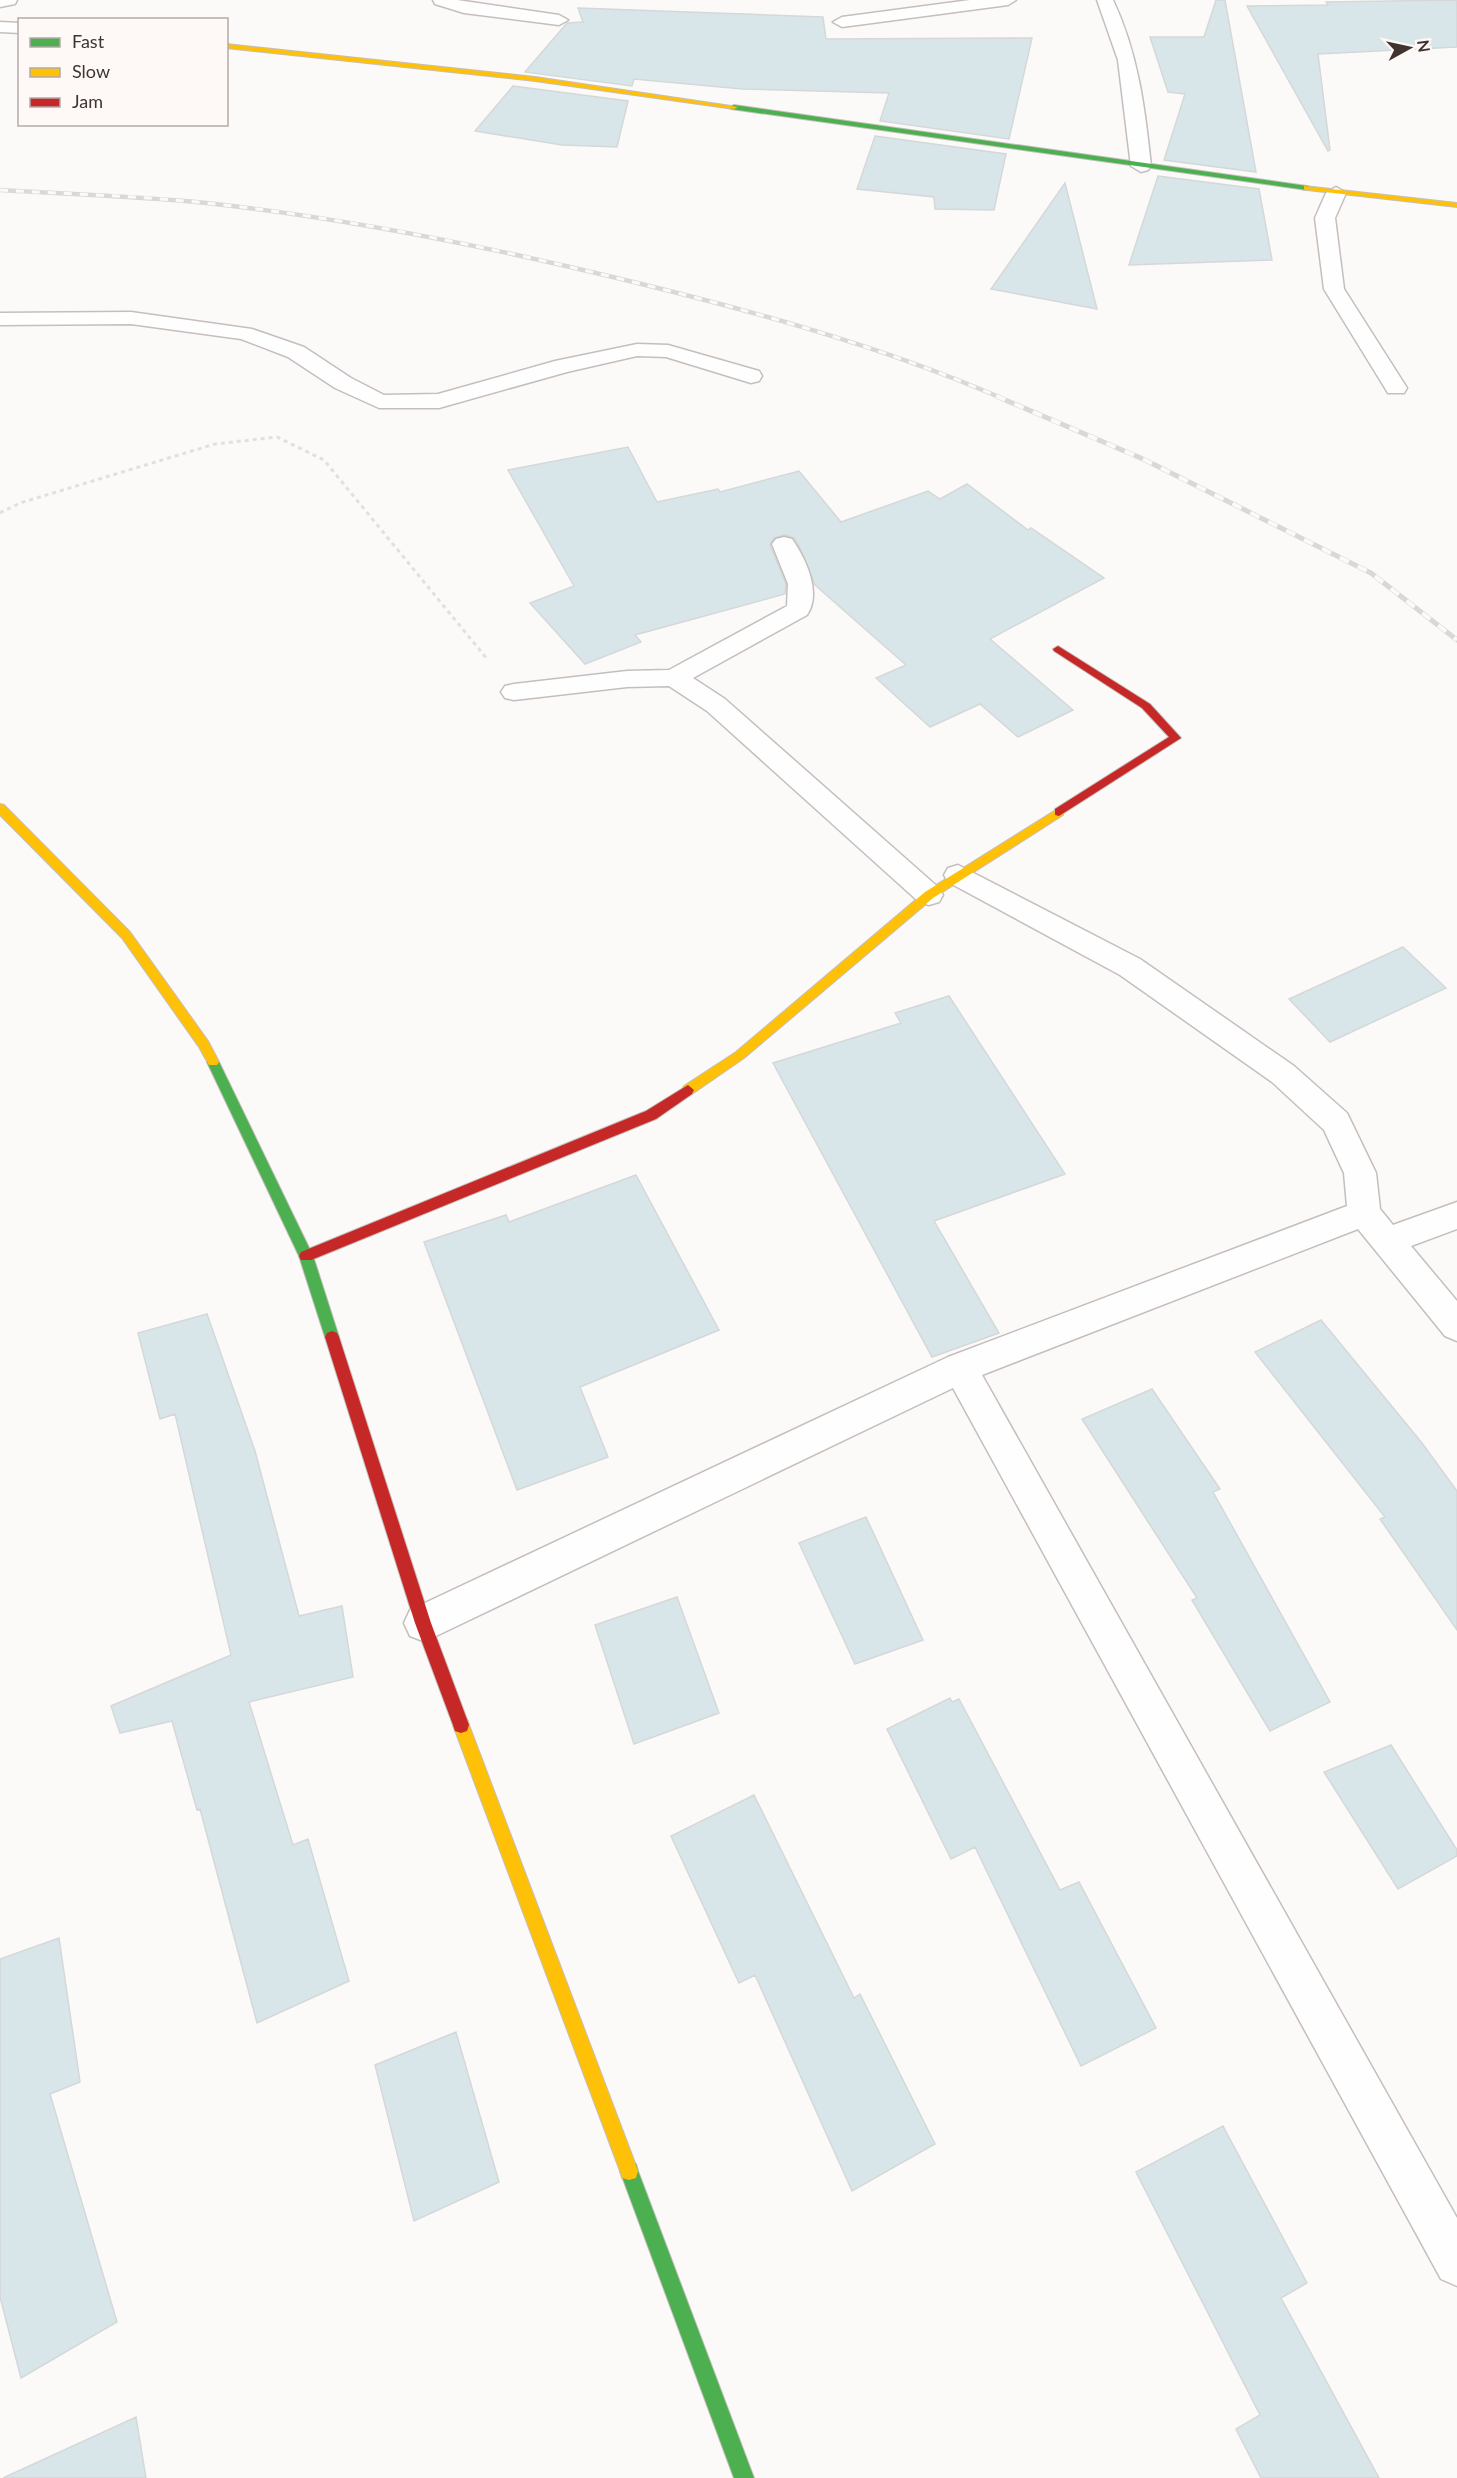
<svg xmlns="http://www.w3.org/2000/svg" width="1457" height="2478" viewBox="0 0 1457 2478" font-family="Lato,sans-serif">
  <rect width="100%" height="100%" fill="#fcfaf8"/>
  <path fill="#d9e6e9" stroke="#d4d8d9" stroke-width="1.5" d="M1216,0H1225L1256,172L1164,160L1185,94L1168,92L1150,37H1204Z
    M1457,0V47L1318,54L1330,150L1328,151L1247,6L1328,5L1326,2Z
    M578,8L823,17L826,39L1032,38L1009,139L880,121L889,93L742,89L634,79L632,86L525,72L567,23L583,22Z
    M513,86L628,101L617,147L562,145L475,131Z
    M875,136L1006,154L994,210L935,209L934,197L857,189Z
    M1158,176L1259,189L1272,260L1129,265Z
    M1065,183L1097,309L991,289Z
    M628,447L657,502L718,489L720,492L799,471L841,522L928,491L940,499L967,484L1028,530L1031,528L1104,578L990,639L1073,710L1018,737L980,704L930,727L876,678L906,665L815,585L799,546L794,538L785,535L774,538L770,545L786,584L785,594L635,635L641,642L585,664L530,603L574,586L508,470Z
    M1403,947L1446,988L1330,1042L1289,999Z
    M949,996L1065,1174L934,1221L999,1333L932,1357L773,1063L901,1023L895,1013Z
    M636,1175L719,1330L580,1387L608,1457L517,1490L424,1242L506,1215L509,1222Z
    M207,1314L255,1451L299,1616L342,1606L353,1677L249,1702L293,1845L308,1839L349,1981L257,2023L200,1809L197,1810L172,1721L120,1733L111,1706L231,1655L175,1414L160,1419L138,1333Z
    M1321,1320L1422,1443L1457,1491V1630L1380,1519L1385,1517L1255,1352Z
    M1152,1389L1220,1489L1213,1492L1330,1702L1270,1731L1192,1600L1197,1598L1082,1419Z
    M866,1517L923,1640L855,1664L799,1543Z
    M677,1597L719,1713L634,1744L595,1625Z
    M950,1698L952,1702L959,1699L1060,1890L1079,1882L1156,2028L1081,2066L975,1847L951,1859L887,1729Z
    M1391,1745L1457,1850V1856L1398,1889L1324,1772Z
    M754,1795L854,1998L860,1994L935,2144L852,2191L755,1975L739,1983L671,1836Z
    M59,1938L80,2082L50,2094L117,2322L21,2378L0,2297V1959Z
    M456,2032L499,2182L414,2221L375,2065Z
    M1223,2126L1307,2283L1281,2298L1379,2478H1261L1236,2429L1260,2415L1136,2172Z
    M136,2417L146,2478H3Z"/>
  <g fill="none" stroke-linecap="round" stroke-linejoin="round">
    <g stroke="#c4bfbc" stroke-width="3">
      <path id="street" d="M0,0H17L15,4L0,7Z
        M433,0H457L559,15L568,20L559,25L464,13L435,4Z
        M970,0H1016L1008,5L842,27L833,22L842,17Z
        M1097,0H1113C1138,53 1145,108 1151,166L1148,170L1141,172L1131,166L1118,60Z
        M0,22L20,23V33L0,32Z
        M1336,187L1346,193L1335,218L1344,289L1407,388L1404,393H1388L1324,289L1315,218L1326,193Z
        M131,312L252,329L304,347L351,378L384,395L438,394L555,361L637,344L668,345L759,371L762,376L759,381L751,383L666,357L637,356L567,372L439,408H379L335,388L288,357L241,339L131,324L0,325V313Z
        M784,537L792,539C806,559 822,593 807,615L693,678L725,699L939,888L943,895L939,902L929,905L919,902L707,711L669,686L627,687L514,700L505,698L501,692L505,686L514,684L627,671L669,670L787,606L788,584L772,544L776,539Z
        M958,865L1140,959L1294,1066L1347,1113L1376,1173L1380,1209L1393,1225L1457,1202V1229L1411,1246L1457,1301V1341L1445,1336L1358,1229L982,1375L1457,2218V2286L1441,2279L953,1388L436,1636L423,1641L410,1636L404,1623L410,1610L948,1357L1347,1206L1344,1173L1324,1130L1272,1082L1120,975L948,882L944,875L948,868Z"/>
    </g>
    <g stroke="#c4bfbc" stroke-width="2">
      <path id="fast" d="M734,105L1307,186L1311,188L1307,190L731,109L730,107Z
        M213,1057L219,1062L313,1256L339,1337L337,1341L332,1343L327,1341L325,1337L299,1256L207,1062Z
        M629,2162L636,2164L638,2171L754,2478H734L620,2171L622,2164Z"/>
    </g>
    <g stroke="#c4bfbc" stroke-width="2">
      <path id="slow" d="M226,44L535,77L738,107L734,109L535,81L226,48Z
        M1304,186L1457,203V207L1307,190H1304Z
        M0,804L4,805L130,932L208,1041L219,1062L217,1065H209L199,1047L122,938L0,815Z
        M1059,808L1063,809V815L933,898L744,1058L692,1094H684L682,1090L684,1086L736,1052L925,892Z
        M461,1717L467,1719L469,1725L638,2171L636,2178L629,2180L622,2178L620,2171L453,1725L455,1719Z"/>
    </g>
    <g stroke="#c4bfbc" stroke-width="2">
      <path id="jam" d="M1058,646L1150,704L1181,738L1059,816L1055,815V809L1169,737L1142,708L1054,651L1053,649Z
        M688,1085L694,1090L692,1094L656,1119L311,1260H301L299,1256L301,1252L646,1111Z
        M332,1331L337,1333L339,1337L431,1623L469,1725L467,1731L461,1733L455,1731L453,1725L415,1623L325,1337L327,1333Z"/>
    </g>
    <path stroke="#e1e0de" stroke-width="3" stroke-dasharray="4 4" stroke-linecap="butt" d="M0,513L20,503L215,444L277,437L324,460L488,660"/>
    <use href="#street" fill="#fffefe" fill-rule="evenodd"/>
    <use href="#fast" fill="#4caf50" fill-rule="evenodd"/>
    <use href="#slow" fill="#ffc107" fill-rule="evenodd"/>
    <use href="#jam" fill="#c62828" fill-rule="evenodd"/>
    <g stroke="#d9d8d8" stroke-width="4.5">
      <path id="rail-far1" d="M0,190C68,194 138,196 206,203C346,218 485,246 621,279C749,310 878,345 999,397"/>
    </g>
    <g stroke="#d9d8d8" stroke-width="5">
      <path id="rail" d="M996,396L1143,459L1371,573L1457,640"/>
    </g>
    <use href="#rail-far1" stroke="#fef9f6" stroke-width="3" stroke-dasharray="8" stroke-linecap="butt"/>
    <use href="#rail" stroke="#fef9f6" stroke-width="4" stroke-dasharray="10" stroke-linecap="butt"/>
  </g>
  <rect x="18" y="18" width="210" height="108" fill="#fef9f6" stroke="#b2aaa7" stroke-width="1.5"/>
  <rect x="30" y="38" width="30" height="9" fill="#4caf50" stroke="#b2aaa7" stroke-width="1.5"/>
  <text x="72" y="48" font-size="18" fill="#3f3430">Fast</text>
  <rect x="30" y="68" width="30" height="9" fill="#ffc107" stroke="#b2aaa7" stroke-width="1.5"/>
  <text x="72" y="78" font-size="18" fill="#3f3430">Slow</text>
  <rect x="30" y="98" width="30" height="9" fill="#c62828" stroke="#b2aaa7" stroke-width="1.5"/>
  <text x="72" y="108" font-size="18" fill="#3f3430">Jam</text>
  <g transform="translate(1409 48) rotate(82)" stroke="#fef9f6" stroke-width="4.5" paint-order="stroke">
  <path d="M0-4.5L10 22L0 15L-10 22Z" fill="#3f3430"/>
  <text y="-9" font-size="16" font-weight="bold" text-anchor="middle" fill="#3f3430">N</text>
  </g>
</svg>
